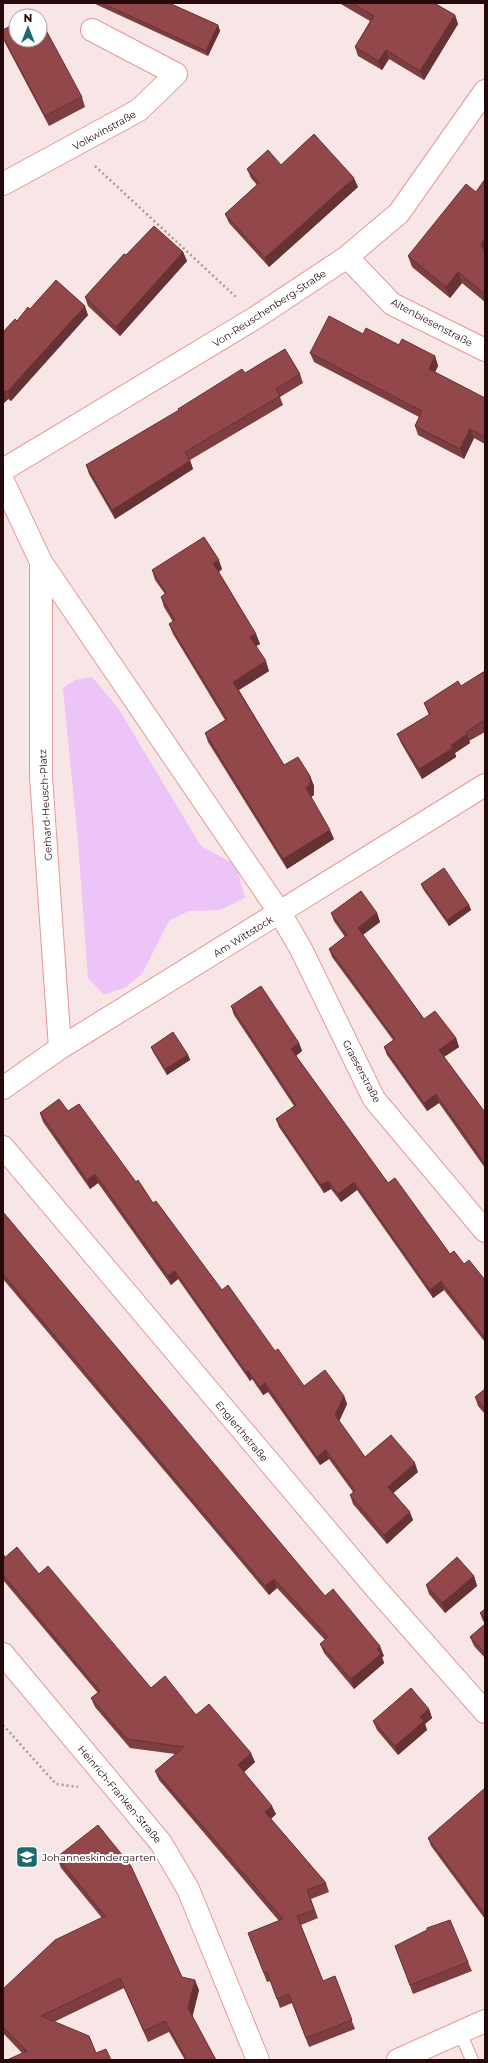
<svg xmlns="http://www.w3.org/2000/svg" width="488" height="2063" viewBox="0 0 488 2063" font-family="Montserrat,sans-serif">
  <rect width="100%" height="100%" fill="#f7e6e5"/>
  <path fill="#ecc4f7" d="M92,677L118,708L201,846L236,865L245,898L220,910L189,911L169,921L142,974L126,987L104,995L88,978L78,842L63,688L75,680Z"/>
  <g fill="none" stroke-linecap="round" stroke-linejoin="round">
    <g stroke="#e69797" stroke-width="14">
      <path id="service" d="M460,2032L472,2060"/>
    </g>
    <g stroke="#e69797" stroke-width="24">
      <path id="minor" d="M3,184L139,110L176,74L92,30
        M347,257L392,304L485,350
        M3,470L255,318L347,257L399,213L485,91
        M3,481L41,562L280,913L301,949L374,1099L485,1231
        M41,562V777L60,1048
        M3,1088L60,1048L485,785
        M3,1147L373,1585L485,1712
        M3,1654L161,1843L188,1889L258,2060"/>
    </g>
    <g stroke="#e69797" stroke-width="24">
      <path id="secondary" d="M398,2060L485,2021"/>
    </g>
    <path stroke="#ad9898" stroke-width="2.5" stroke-dasharray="2 3" stroke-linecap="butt" d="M95,166L236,297
      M3,1725L56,1784L78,1787"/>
    <use href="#service" stroke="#fff" stroke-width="12"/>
    <use href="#minor" stroke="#fff" stroke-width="22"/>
    <use href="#secondary" stroke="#fff" stroke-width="22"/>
  </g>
  <path fill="#7e3e40" d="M93,3H169L218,25L220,31L208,56Z
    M339,3H434L455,15L458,24L424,80L389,59L382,70L358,56L355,47L370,21Z
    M3,30L82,97L85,107L49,126L4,41Z
    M281,165L358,187L269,267L229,223L225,214L257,185L251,178L247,169Z
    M485,179V302L462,283L450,298L412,267L408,256L476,192Z
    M183,252L187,261L120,336L88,306L85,297Z
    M30,309L88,315L11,401L8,399L3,404L15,319L17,321Z
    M363,334L435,356L438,366L435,372L485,398V444L474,438L464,459L418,435L415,426L419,417L314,362L310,353Z
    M245,373L300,374L303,383L280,397L283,405L190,460L193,469L115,519L89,474L86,465Z
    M222,569L219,572L256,634L260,644L256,646L269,671L239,690L284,765L310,776L314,786V795L311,797L334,839L287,869L208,742L205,733L225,720L173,634L169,624L173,622L164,607L161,597L165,594L155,580L152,570Z
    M485,671V732L469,741L470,743L455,753L456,757L422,779L401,743L397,734L429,715L424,703L461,686Z
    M421,884L469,905L471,910L449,926L423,889Z
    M331,913H377L380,922L363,935L424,1019L456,1038L459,1047L444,1057L484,1111L485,1110V1168L439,1103L427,1111L387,1055L384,1047L393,1040L332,957L329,949L345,937L334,921Z
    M231,1006L299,1043L302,1051L296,1056L388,1183L450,1254L485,1280V1342L444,1290L433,1298L357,1190L341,1202L331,1189L324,1193L279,1127L276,1119L294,1106L234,1015Z
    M151,1047L188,1055L190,1060L167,1075L153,1052Z
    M68,1111L136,1182L222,1290L304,1386L344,1396L347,1404L339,1421L365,1457L418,1472L393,1493L413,1520L387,1544L353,1504L350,1495L353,1492L329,1459L320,1465L268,1392L263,1395L252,1379L250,1381L178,1279L171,1285L98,1183L90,1189L43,1122L40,1113Z
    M3,1212L325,1596L384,1656L382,1657L384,1663L354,1689L324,1653L320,1644L325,1640L277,1588L269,1595L3,1279Z
    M485,1389V1414L478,1406L475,1397Z
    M3,1552L5,1557L39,1574L151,1688L196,1715L255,1762L244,1772L276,1814L271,1819L326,1883L329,1892L311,1899L318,1918L301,1925L323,1981L335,1976L355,2029L309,2047L292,2003L280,2008L271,1981L267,1982L248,1933L279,1921L159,1780L155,1771L175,1754L130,1748L95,1707L91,1698L98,1693L3,1580Z
    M474,1576L477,1586L445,1613L429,1594L426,1585Z
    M485,1609V1623L483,1621L480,1613Z
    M485,1624V1658L474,1646L470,1637Z
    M429,1709L432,1718L425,1724L427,1730L398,1755L377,1730L373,1721Z
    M485,1789V1919L431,1846L428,1838Z
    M57,1857L182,1977L199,1990L192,2016L216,2060H185L169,2032L148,2042L124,1988L54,2022L96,2053L111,2060L22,2053L3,2033V1989L102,1918L61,1868Z
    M395,1946L468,1962L472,1971L413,1994Z"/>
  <path fill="#663234" d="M455,15L458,24L424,80L420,71Z
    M218,25L220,31L208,56L206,51Z
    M386,50L389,59L382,70L378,61Z
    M354,178L358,187L269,267L265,258Z
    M485,238V255L481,244Z
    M183,252L187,261L120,336L116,327Z
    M458,272L462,283L450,298L446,287Z
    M85,306L88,315L11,401L7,392Z
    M435,356L438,366L432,378L429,369Z
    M5,390L8,399L3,404V392Z
    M470,429L474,438L464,459L460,449Z
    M190,461L193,469L115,519L112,510Z
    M219,560L222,569L217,573L213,563Z
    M256,634L260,644L254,647L250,637Z
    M266,661L269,671L237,691L233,682Z
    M467,734L470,743L455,753L456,757L422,779L419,769L451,745Z
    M310,776L314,786V795L309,798L306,788Z
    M330,830L334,839L287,869L283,859Z
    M469,905L471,910L449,926L447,920Z
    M377,913L380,922L361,936L358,928Z
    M456,1038L459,1047L442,1058L439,1050Z
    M299,1043L302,1051L294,1057L291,1049Z
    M188,1055L190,1060L167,1075L165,1069Z
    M436,1094L439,1103L427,1111L424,1103Z
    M95,1174L98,1183L90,1189L87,1180Z
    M328,1181L331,1189L324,1193L321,1185Z
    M354,1182L357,1190L341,1202L338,1194Z
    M175,1271L178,1279L171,1285L168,1276Z
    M441,1281L444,1290L433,1298L430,1290Z
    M248,1371L252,1379L250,1381L246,1372Z
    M265,1383L268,1392L263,1395L260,1387Z
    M344,1396L347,1404L338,1424L335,1415Z
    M326,1450L329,1459L320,1465L317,1457Z
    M415,1463L418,1472L391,1495L388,1487Z
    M410,1512L413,1520L387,1544L384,1535Z
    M3,1552L5,1557L3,1559Z
    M474,1576L477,1586L445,1613L442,1603Z
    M274,1579L277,1588L269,1595L265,1586Z
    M380,1646L384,1656L382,1657L384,1663L354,1689L351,1679L377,1649Z
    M429,1709L432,1718L425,1724L427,1730L398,1755L395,1746L420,1717Z
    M251,1753L255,1762L242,1774L238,1765Z
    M272,1806L276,1814L268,1821L265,1812Z
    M195,1980L199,1990L192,2019L188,2008Z"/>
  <path fill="#92484b" stroke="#663234" d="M102,3H169L218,25L206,51Z
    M352,3H434L455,15L420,71L386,50L378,61L355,47L374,16Z
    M36,12L39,16H29Z
    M40,19L82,97L45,116L3,37V30L16,23V40H40Z
    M314,134L354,178L265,258L225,214L259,183L247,169L268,150L281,165Z
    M485,179V238L481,244L485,253V294L458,272L446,287L408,256L466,184L476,192Z
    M154,226L183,252L116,327L85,297L124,254L126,255Z
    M56,280L85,306L7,392L5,390L3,392V332L15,319L17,321L28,307L30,309Z
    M329,316L363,334L366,328L399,345L402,339L435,356L429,369L485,398V437L470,429L460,449L415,426L422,411L310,353Z
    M285,349L300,374L276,389L280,396L185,452L190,461L112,510L86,465L179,410L178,409L242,369L245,373Z
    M204,537L219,560L213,563L256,634L250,637L266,661L233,682L284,765L298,757L310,776V785L306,788L330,830L283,859L205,733L227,719L169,624L175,620L161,597L166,593L152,570Z
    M485,671V720L466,732L467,734L451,745L453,748L419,769L397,734L430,714L424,703L458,681L461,686Z
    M444,868L469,905L447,920L421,884Z
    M361,891L377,913L358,928L424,1019L435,1011L456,1038L439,1050L484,1111L485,1110V1164L436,1094L424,1103L384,1047L395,1039L329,949L347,935L331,913Z
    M261,986L299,1043L291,1049L388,1183L395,1178L450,1254L454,1251L464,1264L469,1260L485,1280V1338L441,1281L430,1290L354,1182L338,1194L328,1181L321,1185L276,1119L296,1105L231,1006Z
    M173,1032L188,1055L165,1069L151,1047Z
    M59,1099L68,1111L79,1104L136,1182L138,1180L153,1203L156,1201L222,1290L228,1285L275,1351L278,1349L304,1386L325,1370L344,1396L335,1415L365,1457L391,1435L415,1463L388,1487L410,1512L384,1535L350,1495L355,1491L326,1450L317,1457L265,1383L260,1387L248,1371L246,1372L175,1271L168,1276L95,1174L87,1180L40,1113Z
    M3,1212L325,1596L333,1589L380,1646L377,1649L381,1654L351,1679L320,1644L328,1637L274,1579L265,1586L3,1274Z
    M485,1389V1409L475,1397Z
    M17,1547L39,1574L48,1566L151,1688L165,1676L196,1715L209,1704L251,1753L238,1765L272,1806L265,1812L326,1883L307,1890L314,1910L297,1916L323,1981L335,1976L352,2020L306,2038L289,1994L277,1999L267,1972L264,1973L248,1933L283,1919L155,1771L184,1747L127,1739L91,1698L100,1691L3,1575V1559Z
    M457,1557L474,1576L442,1603L426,1585Z
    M485,1609V1618L480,1613Z
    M485,1624V1653L470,1637Z
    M411,1688L429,1709L420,1717L424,1721L395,1746L373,1721Z
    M485,1788V1915L428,1838Z
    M98,1825L131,1866L182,1977L195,1980L188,2008L216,2060H187L165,2021L144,2031L120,1978L41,2016L89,2036L96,2053L106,2049L111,2060H7L27,2051L3,2027V1989L55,1940L105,1916L57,1857Z
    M450,1920L468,1962L410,1985L395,1946L427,1930V1928Z"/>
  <defs>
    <g id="school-square" transform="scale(1.15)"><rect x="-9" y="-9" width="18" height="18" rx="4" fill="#1d6a6d" stroke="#fff"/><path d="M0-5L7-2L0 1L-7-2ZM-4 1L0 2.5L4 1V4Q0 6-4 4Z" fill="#fff"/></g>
  </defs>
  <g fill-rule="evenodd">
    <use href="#school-square" x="27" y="1857"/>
  </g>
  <g text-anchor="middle" stroke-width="4" stroke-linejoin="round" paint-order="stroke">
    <g font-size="10" fill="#26090b" stroke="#fff">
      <text transform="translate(104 130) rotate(-29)" y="4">Volkwinstraße</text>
      <text transform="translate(269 308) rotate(-33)" y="4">Von-Reuschenberg-Straße</text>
      <text transform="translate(432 322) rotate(28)" y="4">Altenbiesenstraße</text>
      <text transform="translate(45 805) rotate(-93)" y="4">Gerhard-Heusch-Platz</text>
      <text transform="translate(243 936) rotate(-32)" y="4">Am Wittstock</text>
      <text transform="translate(362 1071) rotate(62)" y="4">Graeserstraße</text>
      <text transform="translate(242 1431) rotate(50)" y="4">Englerthstraße</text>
      <text transform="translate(120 1794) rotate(50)" y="4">Heinrich-Franken-Straße</text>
    </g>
    <g font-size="10" fill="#26090b" stroke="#fff" text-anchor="start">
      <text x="42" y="1861">Johanneskindergarten</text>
    </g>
  </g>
  <rect width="488" height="2063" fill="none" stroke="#26090b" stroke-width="8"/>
  <g transform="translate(28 28)"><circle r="19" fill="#ffffff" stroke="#a89d9d"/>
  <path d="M0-3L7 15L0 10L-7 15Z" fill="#1d6a6d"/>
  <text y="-6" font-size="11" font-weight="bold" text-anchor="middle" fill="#26090b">N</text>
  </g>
</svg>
